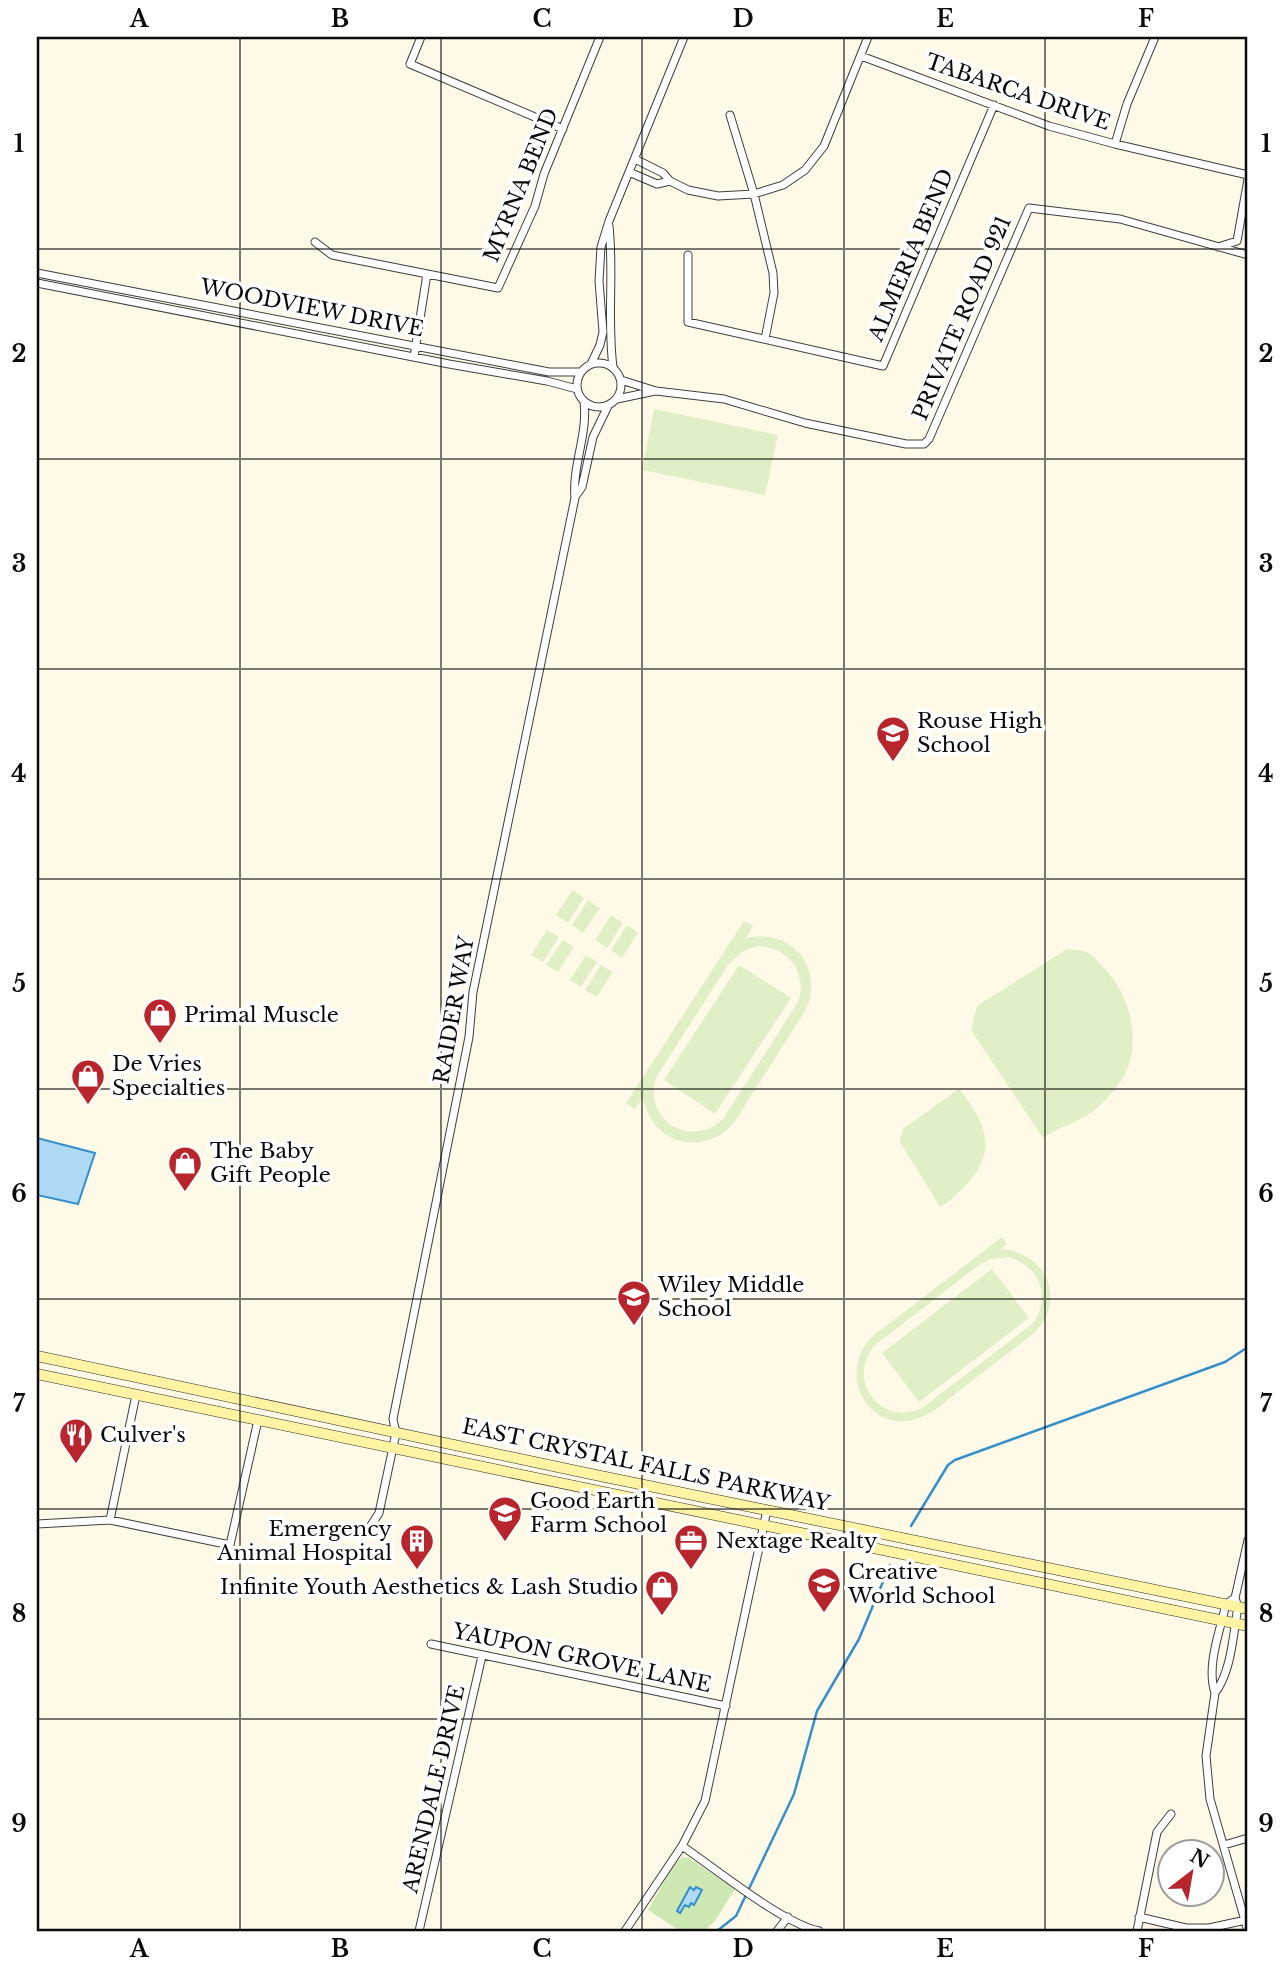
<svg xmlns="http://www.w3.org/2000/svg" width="1285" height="1968" viewBox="0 0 1285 1968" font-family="'Libre Baskerville',serif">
  <rect width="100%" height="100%" fill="#fffae8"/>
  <path fill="#cee8b4" d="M683,1857L689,1858L735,1889L715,1921L704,1931H680L648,1910C657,1897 671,1863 683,1857Z"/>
  <path fill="#e0efc5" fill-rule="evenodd" d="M654,409L778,435L765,495L642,470Z
    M573,890L584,898L568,923L556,915Z
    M588,900L600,908L583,933L572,925Z
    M611,915L623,923L607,948L595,940Z
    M744,921L753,926L746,938C793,927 827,971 804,1013C787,1039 771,1065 754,1091C745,1104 738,1121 726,1131C712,1142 691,1146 674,1139C657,1131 646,1116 643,1098L635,1109L626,1103ZM753,947C785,943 809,971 798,1002L723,1119C690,1150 641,1119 657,1076L728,965L742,952Z
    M627,925L638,933L622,958L611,950Z
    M547,930L559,937L543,962L531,955Z
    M563,940L574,947L558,972L546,965Z
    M1067,949C1073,950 1083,950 1088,953C1094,955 1099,964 1104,968C1133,998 1145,1051 1117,1086C1109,1097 1098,1109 1086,1116C1071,1125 1058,1127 1043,1138L971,1030L977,1006Z
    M586,955L597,962L581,987L570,980Z
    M601,965L613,972L597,997L585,990Z
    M739,965L791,998L715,1114L664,1080Z
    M959,1089C986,1122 999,1152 965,1186C957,1194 949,1202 940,1207L900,1142L903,1129Z
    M1002,1237L1007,1244L1001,1249C1048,1253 1068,1302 1032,1335C1008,1353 984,1372 959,1391C947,1400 934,1413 919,1418C868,1437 834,1371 874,1335ZM1008,1257C1040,1265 1052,1299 1032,1324L922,1408C881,1427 846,1381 874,1346L979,1265L990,1259Z
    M992,1269L1029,1318L919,1402L882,1353Z"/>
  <path fill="#aedaf5" stroke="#368fcb" stroke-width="2" d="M37,1138L95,1153L78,1204L37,1195Z
    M690,1887L694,1890L696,1887L702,1890L694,1905L691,1903L689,1907L685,1905L680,1913L677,1911Z"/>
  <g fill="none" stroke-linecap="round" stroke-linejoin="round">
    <path stroke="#368fcb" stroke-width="2.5" d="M911,1526L948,1465L955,1460L1225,1362L1248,1347
      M717,1931L736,1916L794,1794L817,1711L859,1639L890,1565"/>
    <g stroke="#3e3e3e" stroke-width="9">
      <path id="minor" d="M421,37L410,64L563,129
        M861,56L1049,126L1115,144L1248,175
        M730,115L754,194L773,273L774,293L765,339
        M1115,144L1127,104L1155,37
        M635,159L663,173L670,181L688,190L718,196L754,194L783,185L805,170L824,146L868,37
        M629,172L657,184L670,181
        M609,226C614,272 607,320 613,367
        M315,242L332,255L498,288L535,206L544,174L600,37
        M1218,247L1237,241L1248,179
        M688,255V322L883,366L994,105
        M37,273L549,372H580
        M37,283L449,364L547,381L577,389
        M414,357L427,274
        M577 385a22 22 0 1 1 44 0a22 22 0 1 1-44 0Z
        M591,364L600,345L603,332L599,281L601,247L609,221L684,37
        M621,380L656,391L724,399L805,423L906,444H924L929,439L1029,208L1120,219L1248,255
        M617,399L655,391
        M575,497L582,487L593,437L608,406
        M110,1520L136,1395
        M37,1524L110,1520L230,1545L258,1420
        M370,1527L379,1513L396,1433L393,1419L469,1037L473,992L575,498C572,465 588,435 584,402
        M1235,1598L1238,1607C1233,1634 1232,1670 1215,1693C1206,1666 1220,1631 1226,1604Z
        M1235,1598L1248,1540
        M431,1644L726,1706
        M1215,1693L1206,1756L1210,1799L1248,1931
        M1224,1845L1248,1838
        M682,1846C716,1869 782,1923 819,1931
        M1139,1917L1186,1928H1209L1246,1920
        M419,1931L482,1656
        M625,1931L682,1846L705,1801L767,1510
        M777,1931L788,1917
        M1137,1931L1157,1832L1171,1814"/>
    </g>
    <g stroke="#2d2d2d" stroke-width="11">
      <path id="secondary" d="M37,1356L586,1473L1248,1609
        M37,1374L1248,1626"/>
    </g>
    <use href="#minor" stroke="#fff" stroke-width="7"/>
    <use href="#secondary" stroke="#fef4a4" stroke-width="10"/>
  </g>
  <path fill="none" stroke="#0b0b0b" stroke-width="2" stroke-opacity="0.55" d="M240,37V1931M441,37V1931M642,37V1931M844,37V1931M1045,37V1931M37,249H1248M37,459H1248M37,669H1248M37,879H1248M37,1089H1248M37,1299H1248M37,1509H1248M37,1719H1248"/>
  <defs>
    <g id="school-pin" transform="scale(1.75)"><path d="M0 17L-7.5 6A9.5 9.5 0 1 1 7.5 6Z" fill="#b8252c" stroke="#fff"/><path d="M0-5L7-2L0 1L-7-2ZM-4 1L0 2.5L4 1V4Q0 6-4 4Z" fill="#fff"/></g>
    <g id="shop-pin" transform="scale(1.75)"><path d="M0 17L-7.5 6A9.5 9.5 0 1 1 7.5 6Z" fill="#b8252c" stroke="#fff"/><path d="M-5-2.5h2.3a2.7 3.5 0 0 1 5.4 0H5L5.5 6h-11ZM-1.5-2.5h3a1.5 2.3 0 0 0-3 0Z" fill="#fff"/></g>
    <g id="restaurant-pin" transform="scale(1.75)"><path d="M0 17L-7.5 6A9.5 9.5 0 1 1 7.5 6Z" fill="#b8252c" stroke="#fff"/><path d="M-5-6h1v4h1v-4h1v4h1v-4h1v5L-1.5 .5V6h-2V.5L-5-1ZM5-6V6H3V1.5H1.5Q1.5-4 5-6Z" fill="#fff"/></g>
    <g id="building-pin" transform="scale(1.75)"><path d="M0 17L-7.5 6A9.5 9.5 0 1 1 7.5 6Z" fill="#b8252c" stroke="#fff"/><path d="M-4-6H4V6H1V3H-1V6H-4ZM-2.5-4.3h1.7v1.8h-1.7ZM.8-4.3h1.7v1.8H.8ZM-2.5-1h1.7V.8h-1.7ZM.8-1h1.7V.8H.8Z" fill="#fff"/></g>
    <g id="office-pin" transform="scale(1.75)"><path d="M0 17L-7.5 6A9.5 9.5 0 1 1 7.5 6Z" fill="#b8252c" stroke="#fff"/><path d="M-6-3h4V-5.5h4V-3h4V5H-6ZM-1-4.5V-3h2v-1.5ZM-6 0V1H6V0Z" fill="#fff"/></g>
  </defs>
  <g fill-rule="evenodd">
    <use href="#school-pin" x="893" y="733"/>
    <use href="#shop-pin" x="160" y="1015"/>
    <use href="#shop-pin" x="88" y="1076"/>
    <use href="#shop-pin" x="185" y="1163"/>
    <use href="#school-pin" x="634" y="1297"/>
    <use href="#restaurant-pin" x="76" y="1435"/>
    <use href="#school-pin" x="505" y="1513"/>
    <use href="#building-pin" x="417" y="1541"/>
    <use href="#office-pin" x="691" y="1541"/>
    <use href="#school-pin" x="824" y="1584"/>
    <use href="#shop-pin" x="662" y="1587"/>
  </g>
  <g text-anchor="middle" stroke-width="7" stroke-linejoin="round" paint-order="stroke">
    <g font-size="21" fill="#0b0b0b" stroke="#fff">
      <text transform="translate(1018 92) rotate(19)" y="7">TABARCA DRIVE</text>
      <text transform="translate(521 185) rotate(-68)" y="7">MYRNA BEND</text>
      <text transform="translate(911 255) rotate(-67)" y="7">ALMERIA BEND</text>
      <text transform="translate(312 308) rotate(11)" y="7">WOODVIEW DRIVE</text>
      <text transform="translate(962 318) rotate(-67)" y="7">PRIVATE ROAD 921</text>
      <text transform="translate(454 1010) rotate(-80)" y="7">RAIDER WAY</text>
      <text transform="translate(646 1465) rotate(12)" y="7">EAST CRYSTAL FALLS PARKWAY</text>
      <text transform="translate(582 1658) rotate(12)" y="7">YAUPON GROVE LANE</text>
      <text transform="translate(434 1789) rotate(-77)" y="7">ARENDALE DRIVE</text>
    </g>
    <g font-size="21" fill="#0b0b0b" stroke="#fff" text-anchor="start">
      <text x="917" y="728">Rouse High<tspan x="917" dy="24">School</tspan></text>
      <text x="184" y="1022">Primal Muscle</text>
      <text x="112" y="1071">De Vries<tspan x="112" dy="24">Specialties</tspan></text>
      <text x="210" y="1158">The Baby<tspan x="210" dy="24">Gift People</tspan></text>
      <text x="658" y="1292">Wiley Middle<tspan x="658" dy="24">School</tspan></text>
      <text x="100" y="1442">Culver's</text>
      <text x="530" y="1508">Good Earth<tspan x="530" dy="24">Farm School</tspan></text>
      <text x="392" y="1536" text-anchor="end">Emergency<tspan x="392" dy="24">Animal Hospital</tspan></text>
      <text x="716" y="1548">Nextage Realty</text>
      <text x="848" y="1579">Creative<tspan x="848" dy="24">World School</tspan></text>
      <text x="638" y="1594" text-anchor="end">Infinite Youth Aesthetics &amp; Lash Studio</text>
    </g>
  </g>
  <rect width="1285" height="1968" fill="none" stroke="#ffffff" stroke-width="77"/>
  <g transform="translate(1191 1873) rotate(31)"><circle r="33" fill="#ffffff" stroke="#9d9d9d" stroke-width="2"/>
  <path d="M0-5L12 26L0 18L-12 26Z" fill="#b8252c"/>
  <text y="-10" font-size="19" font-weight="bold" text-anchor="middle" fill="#0b0b0b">N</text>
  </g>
  <rect x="38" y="38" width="1208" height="1892" fill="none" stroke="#0b0b0b" stroke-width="2.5"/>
  <g font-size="23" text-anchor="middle" font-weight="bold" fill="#0b0b0b">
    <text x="139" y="27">A</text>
    <text x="340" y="27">B</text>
    <text x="542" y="27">C</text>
    <text x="743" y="27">D</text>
    <text x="945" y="27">E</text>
    <text x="1146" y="27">F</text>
    <text x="19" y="152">1</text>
    <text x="1266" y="152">1</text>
    <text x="19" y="362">2</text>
    <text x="1266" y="362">2</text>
    <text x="19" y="572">3</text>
    <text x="1266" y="572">3</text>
    <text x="19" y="782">4</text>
    <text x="1266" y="782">4</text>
    <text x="19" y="992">5</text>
    <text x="1266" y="992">5</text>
    <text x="19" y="1202">6</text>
    <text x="1266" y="1202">6</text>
    <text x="19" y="1412">7</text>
    <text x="1266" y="1412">7</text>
    <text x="19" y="1622">8</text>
    <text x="1266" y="1622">8</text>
    <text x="19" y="1832">9</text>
    <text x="1266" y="1832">9</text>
    <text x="139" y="1957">A</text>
    <text x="340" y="1957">B</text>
    <text x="542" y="1957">C</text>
    <text x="743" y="1957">D</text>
    <text x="945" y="1957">E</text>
    <text x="1146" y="1957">F</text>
  </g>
</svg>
